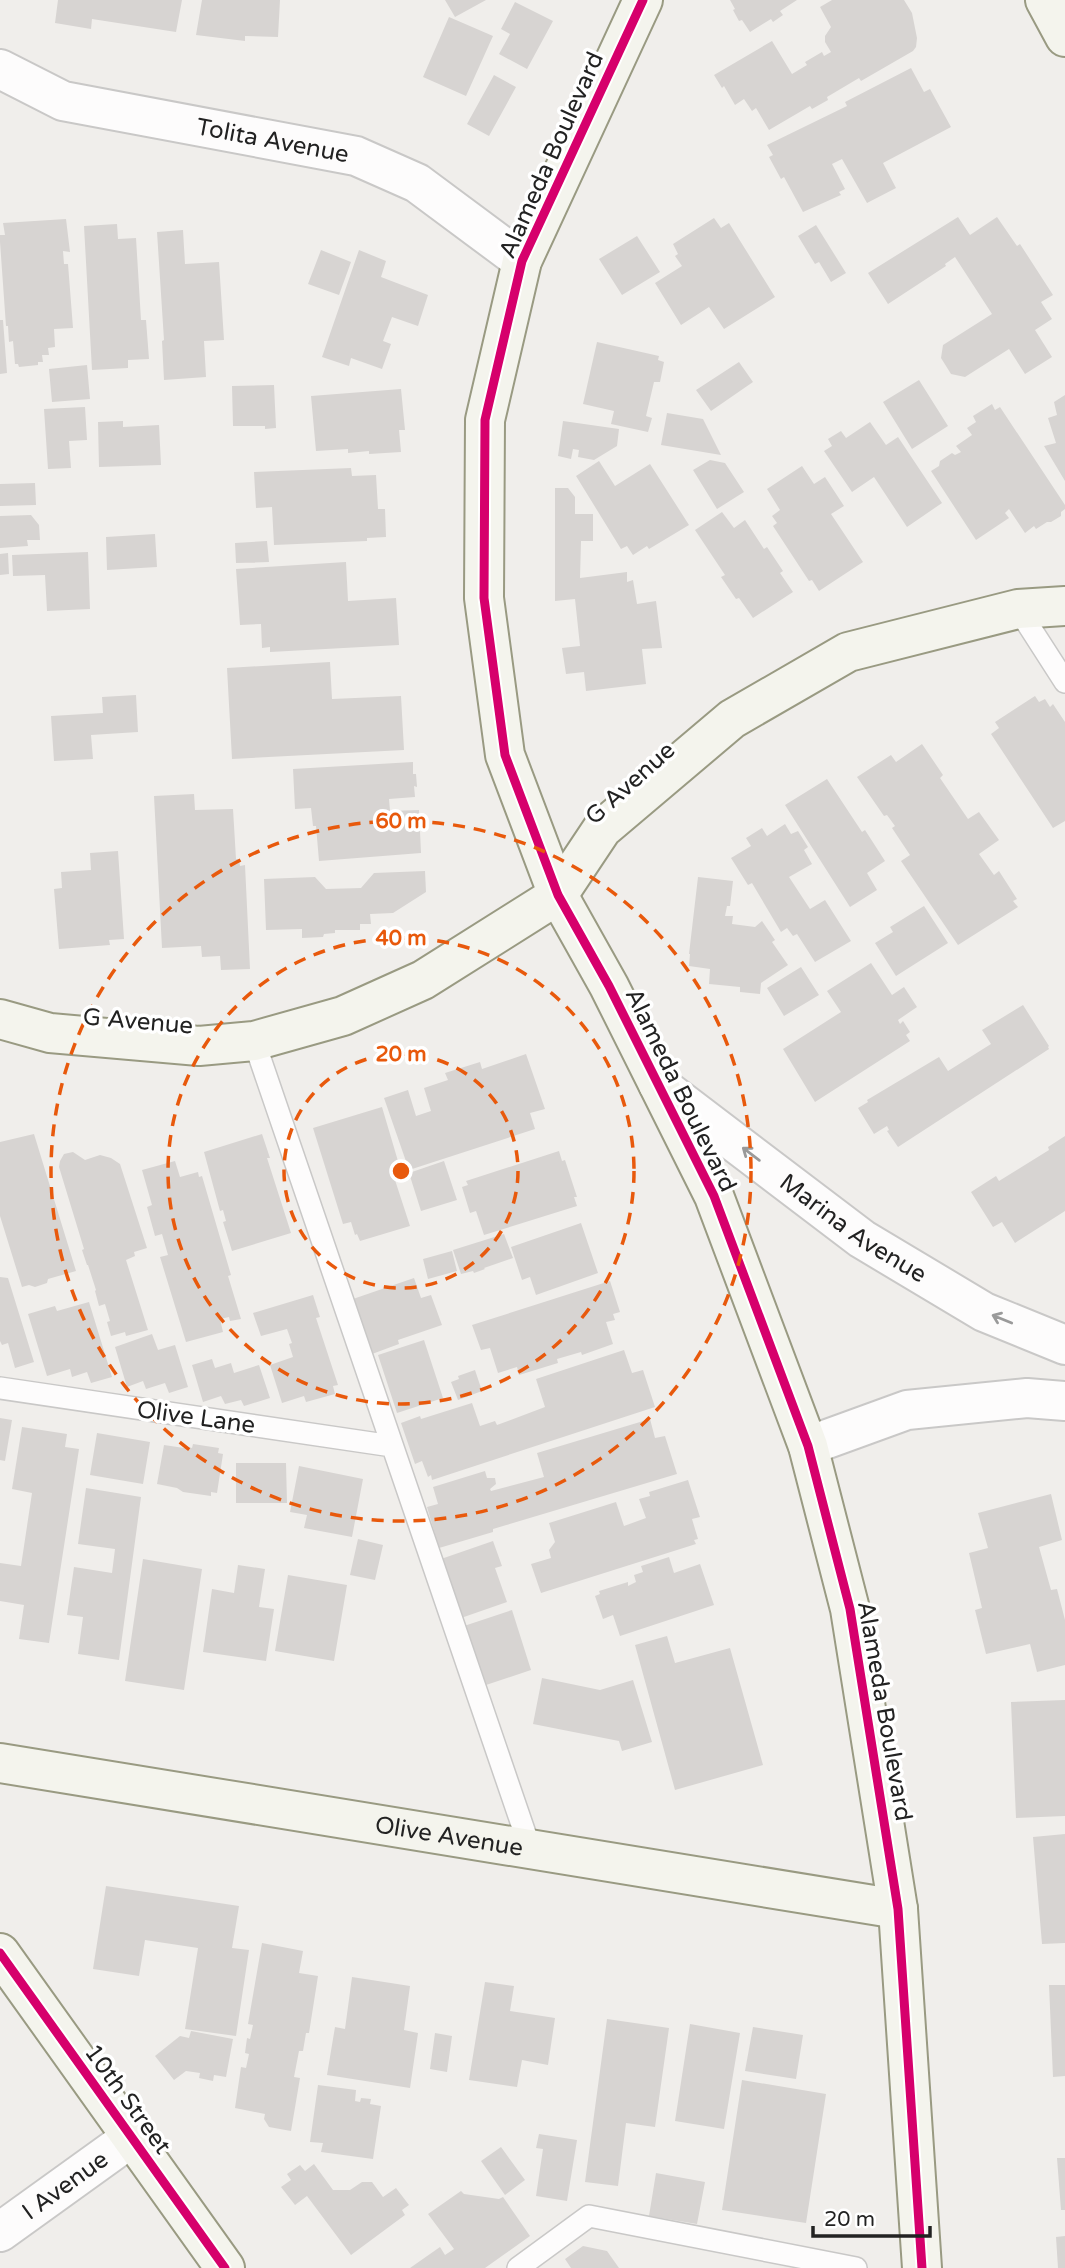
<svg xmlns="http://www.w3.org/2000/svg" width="1065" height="2268" viewBox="0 0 1065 2268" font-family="'Varela Round',sans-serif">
  <rect width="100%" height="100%" fill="#f0eeeb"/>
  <path fill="#d7d4d2" d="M58,0H182L176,32L92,19L91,29L55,23Z
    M202,0H280L278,37L245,36V41L196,35Z
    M445,0H486L455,17Z
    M730,0H797L780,11L783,15L773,22L771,19L750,32L742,20L739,21L733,10L735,9Z
    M832,0H904L912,13L917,38L916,47L913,51L861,81L859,78L827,97L828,100L812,109L810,106L769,130L756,108L752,111L744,99L735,105L724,86L722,88L714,75L772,41L792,74L807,65L805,62L822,52L824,56L831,52L825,42V36L831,27L820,7Z
    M515,2L553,21L527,69L499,54L510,34L501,29Z
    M449,17L493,36L466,96L423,77Z
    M911,68L924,92L930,89L951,127L883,163L896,188L867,203L842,159L832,164L845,189L839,192L841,195L803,212L784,177L781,179L769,157L773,155L767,145L847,106L845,102Z
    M494,75L516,87L489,136L467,124Z
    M958,217L970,235L997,217L1017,246L1020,244L1053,295L1041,302L1052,319L1035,330L1052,357L1025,374L1009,349L965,377L951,374L941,358L943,345L992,314L955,257L945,264L946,266L888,304L868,273Z
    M714,218L721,228L729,223L775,297L724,329L709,307L681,325L655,283L682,266L675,256L678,254L673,244Z
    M66,219L70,252L63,251L64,264H68L73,328L54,329L55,347L48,348L49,355H42L43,362H38V365L19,367L18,364H15L13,341L9,342L8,326H6L0,242V235H5L3,223Z
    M117,224L118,239L136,238L141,320H146L149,359L128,360V368L92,370L84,226Z
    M816,225L846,273L831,282L819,262L815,264L798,236Z
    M183,230L185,264L219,262L224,340L204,341L206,377L164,380L162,341L164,340L157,232Z
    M637,236L660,272L622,295L599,259Z
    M321,250L351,262L339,295L308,284Z
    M359,250L386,261L381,277L428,295L418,326L392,317L383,341L391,344L382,369L351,358L349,366L322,357Z
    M0,320H3L7,373L0,374Z
    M597,342L659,356L658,360L664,362L660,382H654L646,416L652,418L648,432L611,424L614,411L583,404Z
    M739,362L753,382L711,411L696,390Z
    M87,365L90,399L52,402L49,369Z
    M919,380L948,426L912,449L883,402Z
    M274,385L276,428L265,429V426H233L232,386Z
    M401,389L405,430H399L401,452L369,454V451L348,453V449L316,451L311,396Z
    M1065,395V481L1044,446L1056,443L1048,418L1057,415L1054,402Z
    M992,404L995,410L1000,407L1065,505V509L1061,512V516L1051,522H1047L1036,529L1034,526L1025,533L1009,509L1005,513L1009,518L976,540L931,471L939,466L940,461L952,453L955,455L961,452L956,446L972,435L967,428L976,422L973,416Z
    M85,407L87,440L69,441L71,468L48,469L44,409Z
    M667,413L703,419L721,455L661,445Z
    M123,421V427L159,425L161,465L99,467L98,422Z
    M563,421L619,429L617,446L594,460L578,457L579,450L573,449L571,459L558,456Z
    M870,422L886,445L898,437L942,503L907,527L874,477L852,492L824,451L832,446L828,439L841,431L846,438Z
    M710,460L725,463L744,492L717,509L693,470Z
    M599,461L615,486L650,464L689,525L649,549L647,546L633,555L627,546L621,549L576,476Z
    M802,466L814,484L825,477L844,506L831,514L863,562L819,591L812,580L809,581L773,526L777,523L772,516L780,510L767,489Z
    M351,468L352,476L376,475L378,509H385L386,537L367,538V541L274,545L272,507L256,508L254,472Z
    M35,483L36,505L0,506V484Z
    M555,488H568L575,497V514H593V541H581L580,578L627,572V582L633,580L637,604L656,601L662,648L642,649L646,684L586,691L584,672L566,674L562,648L580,646L575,599L555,601Z
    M722,512L734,528L745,520L764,549L767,547L783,571L780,573L793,592L753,618L739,598L736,599L721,577L725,575L695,530Z
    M31,515L39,525L40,540H27L28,546L0,548V516Z
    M155,534L157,567L107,570L106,537Z
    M267,541L269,562L236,563L235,543Z
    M88,552L90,609L47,611L45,575L13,576L12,555Z
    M8,553L9,574L0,575V554Z
    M346,562L348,601L396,598L399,645L270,652V647L262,648L261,624L240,625L236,569Z
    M330,662L332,699L401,696L404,750L232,759L227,668Z
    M136,695L138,732L91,735L93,759L54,761L51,716L103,713L102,697Z
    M1035,696L1039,702L1045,699L1050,707L1053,704L1065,722V821L1053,828L991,734L999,728L995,722Z
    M922,744L943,775L940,778L968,819L979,812L999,840L979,854L994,875L999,871L1017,899L1013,901L1018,907L958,945L901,861L910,855L892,828L895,826L887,815L884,816L857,777L891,755L896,762Z
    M413,762V774H416L417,787L414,786L415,797L389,799L390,811L419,810L421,853L319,861L316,826H313L311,808L295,809L293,769Z
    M827,779L862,832L865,830L885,861L867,873L877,890L850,907L785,805Z
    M194,794L195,810L233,809L236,859H239L240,866L245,865L250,969L221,970L220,956L202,957L201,946L162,948L154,796Z
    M785,824L791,834L798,831L808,847L804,850L812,864L789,877L810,909L825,900L851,941L815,962L797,934L793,936L787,928L781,932L752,883L748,885L731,858L751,846L746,838L762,828L767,836Z
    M118,851L124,939L109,940L110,945L59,949L54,889L62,888L61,872L91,870L90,853Z
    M425,871L426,892L393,913L370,914L371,924H360V930H335V933L324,934L323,937L302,938V929L266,930L264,879L315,877L326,889L361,888L374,873Z
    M698,877L733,881L730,906H727L725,916H733L732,924L755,927L762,921L775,940L772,942L788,965L761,983L760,994L740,992V987L709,984L710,969L689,966L690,954H689Z
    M924,906L948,943L896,976L875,943L893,932L890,927Z
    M871,963L892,995L904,987L917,1007L898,1020L900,1024L903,1021L910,1032L906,1035L910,1041L815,1102L783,1049L841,1012L827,991Z
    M801,967L819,995L784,1016L767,988Z
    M1023,1005L1049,1046L1048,1047L1049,1049L898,1147L887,1131L889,1130L887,1126L874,1134L858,1108L868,1102L867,1100L939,1057L948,1071L991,1044L982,1030Z
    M526,1054L545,1109L530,1113L535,1129L409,1170L384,1098L408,1090L416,1116L431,1111L424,1088L448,1080L445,1073L480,1062L482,1069Z
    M382,1107L403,1178L395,1180L410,1226L360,1241L357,1234L355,1235L351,1222L343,1224L313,1128Z
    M34,1134L76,1271L48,1279L47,1283L35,1287L29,1285L22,1287L0,1216V1142Z
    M262,1134L270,1158H267L291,1233L232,1251L223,1222L226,1221L223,1210L220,1211L204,1152Z
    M1065,1136V1211L1015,1243L1002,1222L993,1227L971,1192L996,1176L999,1181L1049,1150L1048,1147Z
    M559,1151L562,1161L565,1160L577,1197H574L577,1206L484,1235L476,1211L470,1213L462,1187L468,1185L466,1181Z
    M73,1152L85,1160L100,1155L111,1158L120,1164L147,1248L134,1252L135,1256L126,1260L148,1330L126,1336L125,1332L111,1336L107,1322L110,1321L105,1304L99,1306L95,1291L96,1290L88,1265H87L82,1250L84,1249L59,1167L60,1161L64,1154Z
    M175,1161L180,1177L198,1172L199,1177L202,1176L231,1275L228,1276L241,1319L230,1321L229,1317L220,1319L223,1332L186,1342L160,1257L168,1255L162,1234L155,1236L147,1207L152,1205L142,1170Z
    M444,1161L457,1200L421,1211L409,1173Z
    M581,1223L598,1273L536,1295L530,1277L522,1280L511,1247Z
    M504,1234L513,1258L484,1268L485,1269L474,1273L473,1271L461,1274L453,1250Z
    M452,1251L457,1271L428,1279L423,1259Z
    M0,1277L8,1278L34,1362L15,1368L8,1343L2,1345L0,1341Z
    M414,1278L421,1298L431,1295L442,1325L398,1340L399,1344L372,1354L353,1299Z
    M610,1281L620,1312L613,1314L615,1320L606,1322L613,1344L582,1355L581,1352L557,1359L558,1363L519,1375L517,1367L498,1373L490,1348L481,1350L472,1325Z
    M313,1295L320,1317L316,1318L338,1385L333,1386L335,1394L306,1402L304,1396L282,1403L270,1365L293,1357L289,1344L292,1343L287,1329L261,1336L253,1313Z
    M89,1302L112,1377L91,1383L87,1372L72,1377L70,1369L47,1376L28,1314L55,1306L57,1311Z
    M152,1334L158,1350L175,1345L188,1387L169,1393L165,1383L146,1389L143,1381L127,1387L115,1347Z
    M424,1340L443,1398L397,1413L378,1355Z
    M624,1350L632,1373L643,1370L655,1407L432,1480L431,1475L428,1477L422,1461L415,1464L401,1423L420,1416L421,1419L472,1403L480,1426L495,1421L497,1425L545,1407L536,1379Z
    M212,1359L215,1368L231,1363L234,1373L259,1365L270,1398L244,1406L241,1400L225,1404L221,1396L203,1402L192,1365Z
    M475,1370L482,1391L458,1400L451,1382L459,1379L458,1376Z
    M0,1418L12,1420L5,1461L0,1460Z
    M650,1419L655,1438L665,1436L677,1474L493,1529V1532L439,1548L427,1507L438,1504L433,1487L485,1471L487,1478H495L496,1484L490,1489L491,1491L544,1477L537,1453Z
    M22,1427L67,1434L65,1447L79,1449L49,1643L19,1639L24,1605L0,1601V1563L21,1566L32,1493L12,1489Z
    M97,1433L150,1442L143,1484L90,1475Z
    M193,1444L219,1448L218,1453L223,1454L217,1493L211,1492V1496L183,1492L177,1488L157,1484L164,1445L184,1448L185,1446L192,1448Z
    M236,1463H286L287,1503H236Z
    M299,1466L363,1479L352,1537L304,1528L307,1515L290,1512Z
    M688,1480L700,1517L692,1519L698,1539L694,1540L696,1544L541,1593L531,1564L551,1558L549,1550L555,1542L549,1523L616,1502L624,1526L646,1518L639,1499L650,1496L649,1492Z
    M86,1488L141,1497L119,1660L78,1654L83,1617L67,1615L74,1567L112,1573L115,1549L78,1544Z
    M1051,1494L1062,1540L1039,1547L1051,1590L1057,1589L1065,1620V1665L1037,1672L1030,1644L986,1654L975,1610L982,1608L969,1553L988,1548L978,1513Z
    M358,1539L383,1545L375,1580L350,1575Z
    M493,1541L502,1566L495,1568L507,1602L461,1618L441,1559Z
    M669,1557L674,1573L700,1564L714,1605L620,1636L613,1615L603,1619L595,1596L600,1594L599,1591L628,1582V1586L636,1582L634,1575L643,1572L641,1566Z
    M143,1559L202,1569L184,1690L125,1681Z
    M238,1565L265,1569L259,1607L274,1609L266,1661L203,1652L212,1589L234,1593Z
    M288,1575L347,1585L334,1661L275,1651Z
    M512,1610L531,1670L483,1686L464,1626Z
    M667,1636L675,1663L730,1648L763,1765L675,1790L635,1645Z
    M542,1678L600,1690L633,1680L652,1742L622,1751L619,1741L533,1724Z
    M1065,1700V1816L1016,1818L1011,1702Z
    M1065,1834V1943L1042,1944L1033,1837Z
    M106,1886L239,1906L232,1948L249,1950L236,2036L185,2029L198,1948L145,1940L139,1976L93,1969Z
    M262,1943L303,1951L299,1973L318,1976L309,2033H306L303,2051H299L294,2077L300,2078L291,2131L269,2127L264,2119L265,2114L235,2108L241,2067L246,2068L249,2054L245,2053L247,2038L250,2039L253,2025L248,2024Z
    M352,1977L410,1986L404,2030L418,2033L410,2088L327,2075L335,2027L345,2029Z
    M485,1982L514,1986L510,2011L555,2018L548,2065L522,2060L517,2087L469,2080Z
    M1049,1985H1065V2076L1053,2077Z
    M607,2019L669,2028L655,2127L626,2123L618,2186L585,2182Z
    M690,2024L740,2033L724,2129L675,2121Z
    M753,2027L803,2035L796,2079L745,2071Z
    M191,2031L233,2039L226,2077L214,2075L213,2081L199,2078L200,2073L186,2071L174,2080L155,2056L180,2036L189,2038Z
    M435,2033L452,2036L447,2072L430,2069Z
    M742,2080L826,2094L806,2223L722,2210Z
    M318,2085L356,2090L355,2101L360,2102L361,2098L371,2099L370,2104L381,2106L373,2159L321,2152L323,2143L310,2142Z
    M539,2134L577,2140L567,2201L536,2196L543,2149L536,2148Z
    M501,2147L525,2180L505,2195L481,2161Z
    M1057,2158H1065V2210H1061Z
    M314,2164L333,2190H350L362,2182H372L383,2197L396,2188L409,2205L402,2210L405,2215L351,2255L307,2196L295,2205L281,2187L291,2180L287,2174L300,2165L305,2171Z
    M656,2173L705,2182L697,2224L649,2216Z
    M461,2191L464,2194L499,2199L503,2197L530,2236L485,2268H410L440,2247L445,2255L454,2249L428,2214Z
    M1065,2236V2268H1058L1056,2237Z
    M583,2246L607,2251L619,2268H571L565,2259Z"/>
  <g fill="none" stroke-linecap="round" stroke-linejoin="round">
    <g stroke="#c9c8c7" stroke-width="24">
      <path id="lane" d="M1018,609L1065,682
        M254,1041L530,1848
        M0,1388L392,1446
        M518,2268L589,2216L856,2268"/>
    </g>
    <g stroke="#c9c8c7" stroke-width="42">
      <g id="street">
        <path id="s1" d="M0,69L63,101L356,156L417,183L522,261"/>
        <path id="s2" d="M658,1084L862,1239L984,1312L1065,1345"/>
        <path d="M808,1446L907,1410L1027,1398L1065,1401"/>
        <path id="s3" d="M0,2232L132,2137"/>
      </g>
    </g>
    <g stroke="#999a82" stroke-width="42">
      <g id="secondary">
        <path d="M643,0L522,261L485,420L484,598L505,755L558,895L609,986L714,1196L808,1446L850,1609L898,1909L922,2268"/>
        <path d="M1045,0L1065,37"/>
        <path d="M0,1019L50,1033L199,1046L254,1041L343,1016L423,980L558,895L602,829L732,719L848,652L1018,609L1065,606"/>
        <path id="s4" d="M0,1763L898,1909"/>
        <path d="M0,1953L225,2268"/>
      </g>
    </g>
    <use href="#lane" stroke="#fdfcfc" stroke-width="21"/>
    <use href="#street" stroke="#fdfcfc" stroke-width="38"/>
    <use href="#secondary" stroke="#f4f4ed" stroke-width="38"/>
    <g stroke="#fff" stroke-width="13">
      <path id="cycleway" d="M643,0L522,261L485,420L484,598L505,755L558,895L609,986L714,1196L808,1446L850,1609L898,1909L922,2268
        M0,1953L225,2268"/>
    </g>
    <use href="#cycleway" stroke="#d6006c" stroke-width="9"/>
  </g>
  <defs><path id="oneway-shaft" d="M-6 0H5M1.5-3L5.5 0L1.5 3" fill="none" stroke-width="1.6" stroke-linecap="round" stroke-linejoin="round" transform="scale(1.75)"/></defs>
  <g stroke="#9a9a9a">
    <use href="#oneway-shaft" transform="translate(751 1154) rotate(-143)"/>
    <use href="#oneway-shaft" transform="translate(1002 1319) rotate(-158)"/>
  </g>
  <g fill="none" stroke="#e8590c" stroke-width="3.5" stroke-dasharray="12 9">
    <circle cx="401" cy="1171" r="117"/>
    <circle cx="401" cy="1171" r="233"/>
    <circle cx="401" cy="1171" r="350"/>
  </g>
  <g text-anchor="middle" stroke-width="7" stroke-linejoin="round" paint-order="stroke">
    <g font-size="24" fill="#222" stroke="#fff">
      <text dy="8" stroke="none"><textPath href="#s1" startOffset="284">Tolita Avenue</textPath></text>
      <text transform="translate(551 155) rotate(-66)" y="8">Alameda Boulevard</text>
      <text transform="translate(630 783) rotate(-42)" y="8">G Avenue</text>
      <text transform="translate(138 1021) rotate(5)" y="8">G Avenue</text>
      <text transform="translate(681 1090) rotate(64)" y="8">Alameda Boulevard</text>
      <text dy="8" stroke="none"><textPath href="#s2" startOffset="243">Marina Avenue</textPath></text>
      <text transform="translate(196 1417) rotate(8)" y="8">Olive Lane</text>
      <text transform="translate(885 1711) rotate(80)" y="8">Alameda Boulevard</text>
      <text dy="8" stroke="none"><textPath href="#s4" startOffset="455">Olive Avenue</textPath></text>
      <text transform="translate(128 2099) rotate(54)" y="8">10th Street</text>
      <text dy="8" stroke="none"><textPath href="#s3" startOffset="80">I Avenue</textPath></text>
    </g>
  </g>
  <circle cx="401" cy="1171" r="10" fill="#e8590c" stroke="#fff" stroke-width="3.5"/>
  <g font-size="21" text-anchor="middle" font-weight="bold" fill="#e8590c" stroke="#fff" stroke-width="7" stroke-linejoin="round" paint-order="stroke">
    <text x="401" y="828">60 m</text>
    <text x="401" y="945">40 m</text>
    <text x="401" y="1061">20 m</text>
  </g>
  <path d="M813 2226v10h117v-10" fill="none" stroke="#222222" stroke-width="3.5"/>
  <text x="824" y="2226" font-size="21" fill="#222222" stroke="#ffffff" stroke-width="5" paint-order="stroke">20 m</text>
</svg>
